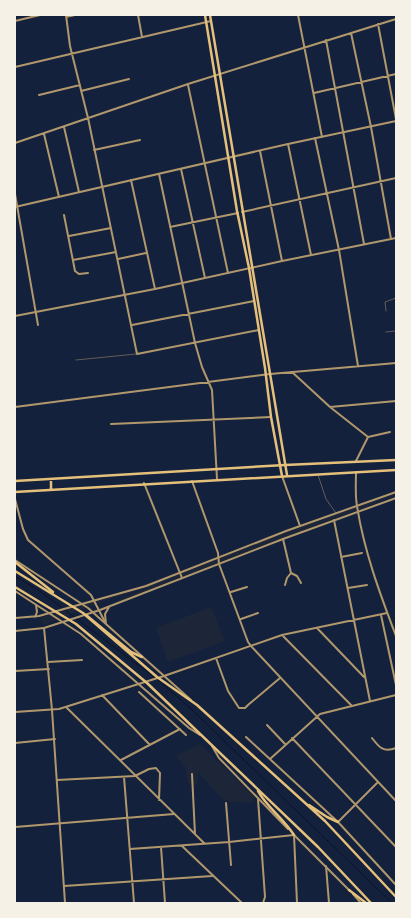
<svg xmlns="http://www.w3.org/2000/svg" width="411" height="918" viewBox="0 0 411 918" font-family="Ubuntu,sans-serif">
  <rect width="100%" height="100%" fill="#14213d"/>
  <path fill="#1d2539" d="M396,493V495L120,601V599L150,587L109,599L43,625L40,618L140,586L263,540Z
    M211,607L225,641L168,662L156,628Z
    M200,744L255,797L252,803L230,802L223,800L199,773L197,785L188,783L186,768L176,756Z"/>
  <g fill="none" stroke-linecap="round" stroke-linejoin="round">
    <path stroke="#0b132b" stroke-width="1" d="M15,576L41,592L158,680L189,707L392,903"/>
    <path stroke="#b1986c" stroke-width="0.5" d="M386,311L385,302L396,298
      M386,332L396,331
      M76,360L136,354
      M318,475L326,499L336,513"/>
    <path stroke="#b1986c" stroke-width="2" d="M66,15L70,46L88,118L137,354L259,330
      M138,15L142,37
      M298,15L322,137
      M66,17L75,15
      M15,21L40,15
      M378,24L396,119
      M351,33L371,127L391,239
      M326,40L364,244
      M15,67L211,21
      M188,85L228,273
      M81,91L129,79
      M314,93L396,74
      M39,95L80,85
      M64,127L79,192
      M44,134L59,197
      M315,138L339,250L358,366
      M15,143L188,84L396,19
      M288,144L311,255
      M94,150L140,140
      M260,151L282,261
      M181,169L205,278
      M159,174L195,343L202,367L212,390L217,479
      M131,180L155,289
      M15,194L38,325
      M242,212L396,178
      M64,215L75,271L79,274L88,273
      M170,227L238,213
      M69,236L111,228
      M118,259L146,253
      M73,260L116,252
      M132,325L254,301
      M292,372L330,407L368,437
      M15,407L270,374L396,363
      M330,407L396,401
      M111,424L271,417
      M368,437L390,432
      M356,461L368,437
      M282,476L300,526
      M192,481L218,553L219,564L248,642L251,646L396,801
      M144,483L182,578
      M15,499L23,529L28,540L91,595L105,622
      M334,520L370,701
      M283,539L291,573
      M341,557L362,553
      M291,573L297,576L301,583
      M285,585L287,578L291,573
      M348,588L367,585
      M231,592L247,587
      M381,615L396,685
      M241,619L258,613
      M317,628L364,677
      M15,631L44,628
      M283,636L351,705
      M216,658L228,691L239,708H245L248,705L280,678
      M48,662L82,660
      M15,671L49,669
      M139,692L186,735
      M102,695L150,745
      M67,708L204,843
      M15,712L59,709L164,676L282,635L387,613
      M267,725L285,744
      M246,737L338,822L396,885
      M292,738L396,847
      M372,738C379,747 383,753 396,748
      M15,743L55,739
      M270,759L320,714L396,695
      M121,760L180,729
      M192,774L195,834
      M124,777L134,903
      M57,780L135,776L149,769L156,768L160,773L159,800
      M258,799L265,897L263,903
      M226,803L231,865
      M338,822L377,783
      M15,827L174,814
      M182,846L242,903
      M161,847L165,903
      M130,849L229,842L294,835L297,903
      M326,866L329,903
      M64,886L212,876"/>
    <path stroke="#b1986c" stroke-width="2" d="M15,207L288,144L396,121
      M15,316L155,289L282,261L396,238
      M356,472C356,483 355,495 357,506C364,551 380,594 396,636
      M15,560L88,608L191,700
      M15,591L81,634L189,728L200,735
      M35,617L37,612L36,605
      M15,618L39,616L146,586L286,531L396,492
      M106,624L105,614L109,607
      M212,746L219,758L288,829
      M293,834L350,891
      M353,894L361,903
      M65,903L52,710L44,628L100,610L283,539L396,498"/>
    <path stroke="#e5c07b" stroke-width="2.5" d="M205,15L237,211L249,268L265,368L271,417L282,476
      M210,15L287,475"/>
    <path stroke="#e5c07b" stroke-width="2.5" d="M51,479V490
      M15,481L285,465L396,460
      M15,492L396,470
      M15,562L53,592
      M15,571L83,613L157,677L197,705L325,821L396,897
      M15,587L76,624L147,683L318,847L371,903
      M86,615L131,652L142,657
      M258,791C265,805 284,819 294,835
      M309,805L327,817L338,822
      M349,890L366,903"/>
  </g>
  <rect width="411" height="918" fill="none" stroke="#f6f1e7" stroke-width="32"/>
</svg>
